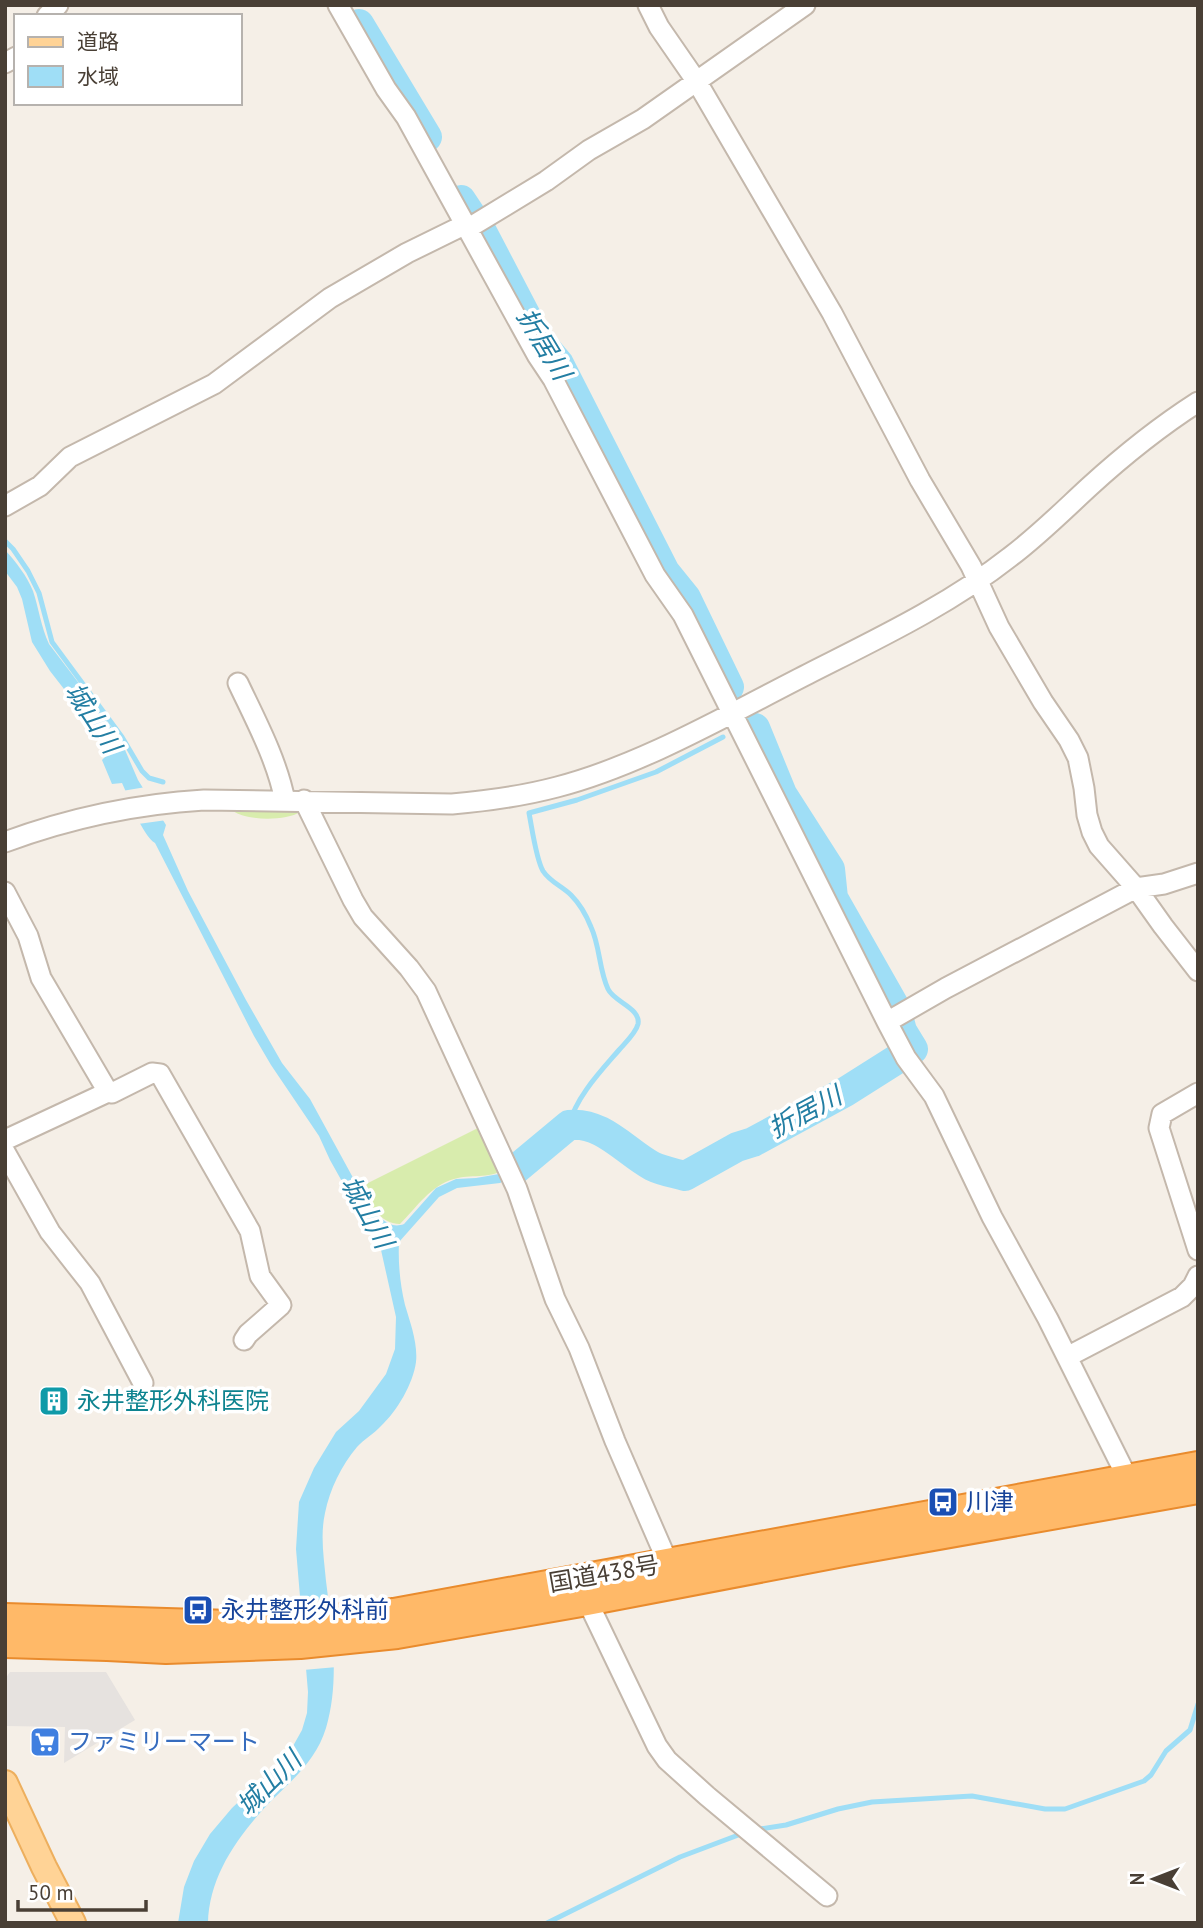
<svg xmlns="http://www.w3.org/2000/svg" width="1203" height="1928" viewBox="0 0 1203 1928" font-family="'PT Sans','Noto Sans JP',sans-serif">
  <rect width="100%" height="100%" fill="#f5efe7"/>
  <path fill="#d8ecad" d="M233,809L300,810V812C286,821 247,821 233,811Z
    M482,1126L503,1170C489,1179 470,1174 454,1179C431,1185 417,1207 400,1224C380,1224 369,1203 360,1187Z"/>
  <path fill="#e6e2df" d="M10,1672H106L135,1720L64,1763L65,1727L6,1726L5,1679Z"/>
  <path fill="#9fdef6" d="M5,550C16,562 27,576 33,591C39,609 41,627 49,644L100,711L122,743L138,780L166,825L163,835L188,891L246,1000L282,1063L310,1099L369,1207C379,1216 389,1230 404,1224L436,1188L456,1179L476,1178L499,1174L545,1142L548,1149L517,1174L500,1183L457,1188L439,1197L399,1242C398,1263 400,1284 405,1305C410,1322 418,1343 416,1362C413,1384 397,1411 381,1426C374,1434 364,1439 357,1447C341,1466 330,1489 325,1513C320,1536 324,1558 326,1581C332,1629 340,1681 326,1728C316,1761 292,1780 269,1803C238,1836 209,1876 208,1923H178L184,1887L194,1861L210,1834L232,1808L288,1755L302,1730L307,1713L308,1692L296,1549L299,1502L314,1468L336,1432L359,1411L386,1374L395,1349L396,1317L379,1241L372,1235L330,1160L319,1136L271,1065L254,1036L155,843C142,835 129,798 122,783L112,784L102,760L106,756L98,736L78,707L50,671L32,642L22,599L17,587L5,571Z"/>
  <path fill="#f5efe7" d="M146,787L167,820L138,824L122,791Z
    M332,1599L337,1667L303,1670L297,1602Z"/>
  <g fill="none" stroke-linecap="round" stroke-linejoin="round">
    <path stroke="#9fdef6" stroke-width="5" d="M5,541L13,549L28,571L39,593L52,642L122,737L142,771L149,778L163,782
      M569,1125C576,1097 600,1072 619,1050C625,1043 636,1033 638,1024C641,1008 614,1002 608,989C599,970 600,946 591,927C587,917 579,903 571,895C562,886 550,882 543,871C536,859 532,828 529,813L577,800L656,772L723,737
      M760,1829L786,1825L838,1809L872,1802L972,1796L1045,1809H1065L1144,1781L1151,1775L1166,1751L1190,1730L1198,1704
      M547,1923L680,1857L741,1834"/>
    <path stroke="#9fdef6" stroke-width="30" d="M359,24L427,137
      M461,200L481,230L538,339L559,364L665,572L686,598L729,687
      M515,1170L569,1125C602,1121 626,1152 652,1166C662,1171 674,1173 685,1176L737,1147L753,1142L845,1092L913,1049L902,1031L896,1009L833,898L830,869L782,794L755,728"/>
    <g stroke="#c4b8ac" stroke-width="23">
      <path id="minor" d="M338,5L386,89L406,117L537,355L553,379L655,575L683,615L887,1022L906,1058L934,1096L992,1217L1048,1319L1133,1489
        M648,5L659,27L697,82L832,313L920,480L971,566L999,627L1043,702L1069,740L1078,758L1084,788L1087,815L1092,832L1099,846L1136,888L1163,926L1198,971
        M47,16L58,5
        M5,63L16,57
        M467,229L546,181L589,150L643,119L805,5
        M5,506L40,486L70,457L214,384L330,298L407,253L464,225
        M238,683C256,721 277,760 285,801
        M304,800L353,900L363,917L409,968L426,991L517,1189L555,1299L579,1348L615,1441L672,1572
        M5,842C70,818 136,804 204,800L452,804C487,801 523,796 557,787C642,765 729,714 808,674C877,639 949,605 1010,557C1038,536 1063,511 1089,487C1123,456 1159,427 1198,402
        M5,892L28,936L41,978L108,1092
        M887,1022L946,988L1136,888L1164,884L1198,873
        M1198,1093L1162,1114L1159,1128L1198,1250
        M5,1140L108,1092L112,1093L152,1073L160,1074L250,1231L260,1276L281,1305L248,1334L244,1340
        M5,1152L50,1232L90,1283L143,1383
        M1067,1357L1182,1297L1193,1286L1198,1276
        M583,1592L657,1746L667,1760L707,1796L827,1896"/>
    </g>
    <g stroke="#edaf5e" stroke-width="28">
      <path id="major" d="M5,1783L44,1867L73,1923"/>
    </g>
    <g stroke="#e98b2d" stroke-width="32">
      <path id="highway" d="M5,1618L231,1625L298,1623L394,1613L1198,1466
        M5,1643L107,1646L166,1649L300,1644L397,1634L587,1601L848,1551L1198,1489"/>
    </g>
    <use href="#minor" stroke="#fff" stroke-width="19"/>
    <use href="#major" stroke="#ffd396" stroke-width="24"/>
    <use href="#highway" stroke="#ffb968" stroke-width="28"/>
  </g>
  <defs>
    <g id="building-square" transform="scale(1.575)"><rect x="-9" y="-9" width="18" height="18" rx="4" fill="#0f9aa8" stroke="#fff"/><path d="M-4-6H4V6H1V3H-1V6H-4ZM-2.5-4.3h1.7v1.8h-1.7ZM.8-4.3h1.7v1.8H.8ZM-2.5-1h1.7V.8h-1.7ZM.8-1h1.7V.8H.8Z" fill="#fff"/></g>
    <g id="bus-square" transform="scale(1.575)"><rect x="-9" y="-9" width="18" height="18" rx="4" fill="#1a4fb4" stroke="#fff"/><path d="M-5-6H5V4H4V6H2V4H-2V6H-4V4H-5ZM-3.5-4V0h7V-4ZM-3.5 1.2v1.5H-2V1.2ZM2 1.2v1.5H3.5V1.2Z" fill="#fff"/></g>
    <g id="supermarket-square" transform="scale(1.575)"><rect x="-9" y="-9" width="18" height="18" rx="4" fill="#3f7fe0" stroke="#fff"/><path d="M-6-5.5h2.5l.6 2H6L4.5 2H-2.5L-4.4-4H-6ZM-1.5 3.2a1.3 1.3 0 1 0 .1 0ZM3 3.2a1.3 1.3 0 1 0 .1 0Z" fill="#fff"/></g>
  </defs>
  <g fill-rule="evenodd">
    <use href="#building-square" x="54" y="1401"/>
    <use href="#bus-square" x="943" y="1502"/>
    <use href="#bus-square" x="198" y="1610"/>
    <use href="#supermarket-square" x="45" y="1742"/>
  </g>
  <g text-anchor="middle" stroke-width="7" stroke-linejoin="round" paint-order="stroke">
    <g font-size="24" fill="#0d838f" stroke="#fff" text-anchor="start">
      <text x="77" y="1409">永井整形外科医院</text>
    </g>
    <g font-size="24" fill="#164399" stroke="#fff" text-anchor="start">
      <text x="966" y="1510">川津</text>
      <text x="221" y="1618">永井整形外科前</text>
    </g>
    <g font-size="24" fill="#493f35" stroke="#fff">
      <text transform="translate(604 1574) rotate(-10)" y="8">国道438号</text>
    </g>
    <g font-size="24" fill="#366cbe" stroke="#fff" text-anchor="start">
      <text x="68" y="1750">ファミリーマート</text>
    </g>
    <g font-size="26" font-style="italic" fill="#237ea3" stroke="#fff">
      <text transform="translate(544 344) rotate(59)" y="9">折居川</text>
      <text transform="translate(93 718) rotate(57)" y="9">城山川</text>
      <text transform="translate(805 1112) rotate(-28)" y="9">折居川</text>
      <text transform="translate(367 1212) rotate(61)" y="9">城山川</text>
      <text transform="translate(269 1783) rotate(-45)" y="9">城山川</text>
    </g>
  </g>
  <rect width="1203" height="1928" fill="none" stroke="#493f35" stroke-width="14"/>
  <rect x="14" y="14" width="228" height="91" fill="#ffffff" stroke="#b6b2ae" stroke-width="2"/>
  <rect x="28" y="37" width="35" height="10" fill="#ffd396" stroke="#b6b2ae" stroke-width="2"/>
  <text x="77" y="49" font-size="21" fill="#493f35">道路</text>
  <rect x="28" y="66" width="35" height="21" fill="#9fdef6" stroke="#b6b2ae" stroke-width="2"/>
  <text x="77" y="84" font-size="21" fill="#493f35">水域</text>
  <g transform="translate(1154 1879) rotate(270)" stroke="#ffffff" stroke-width="5" paint-order="stroke">
  <path d="M0-5L12 26L0 18L-12 26Z" fill="#493f35"/>
  <text y="-10" font-size="19" font-weight="bold" text-anchor="middle" fill="#493f35">N</text>
  </g>
  <path d="M18 1900v10h128v-10" fill="none" stroke="#493f35" stroke-width="3.5"/>
  <text x="28" y="1900" font-size="21" fill="#493f35" stroke="#ffffff" stroke-width="5" paint-order="stroke">50 m</text>
</svg>
